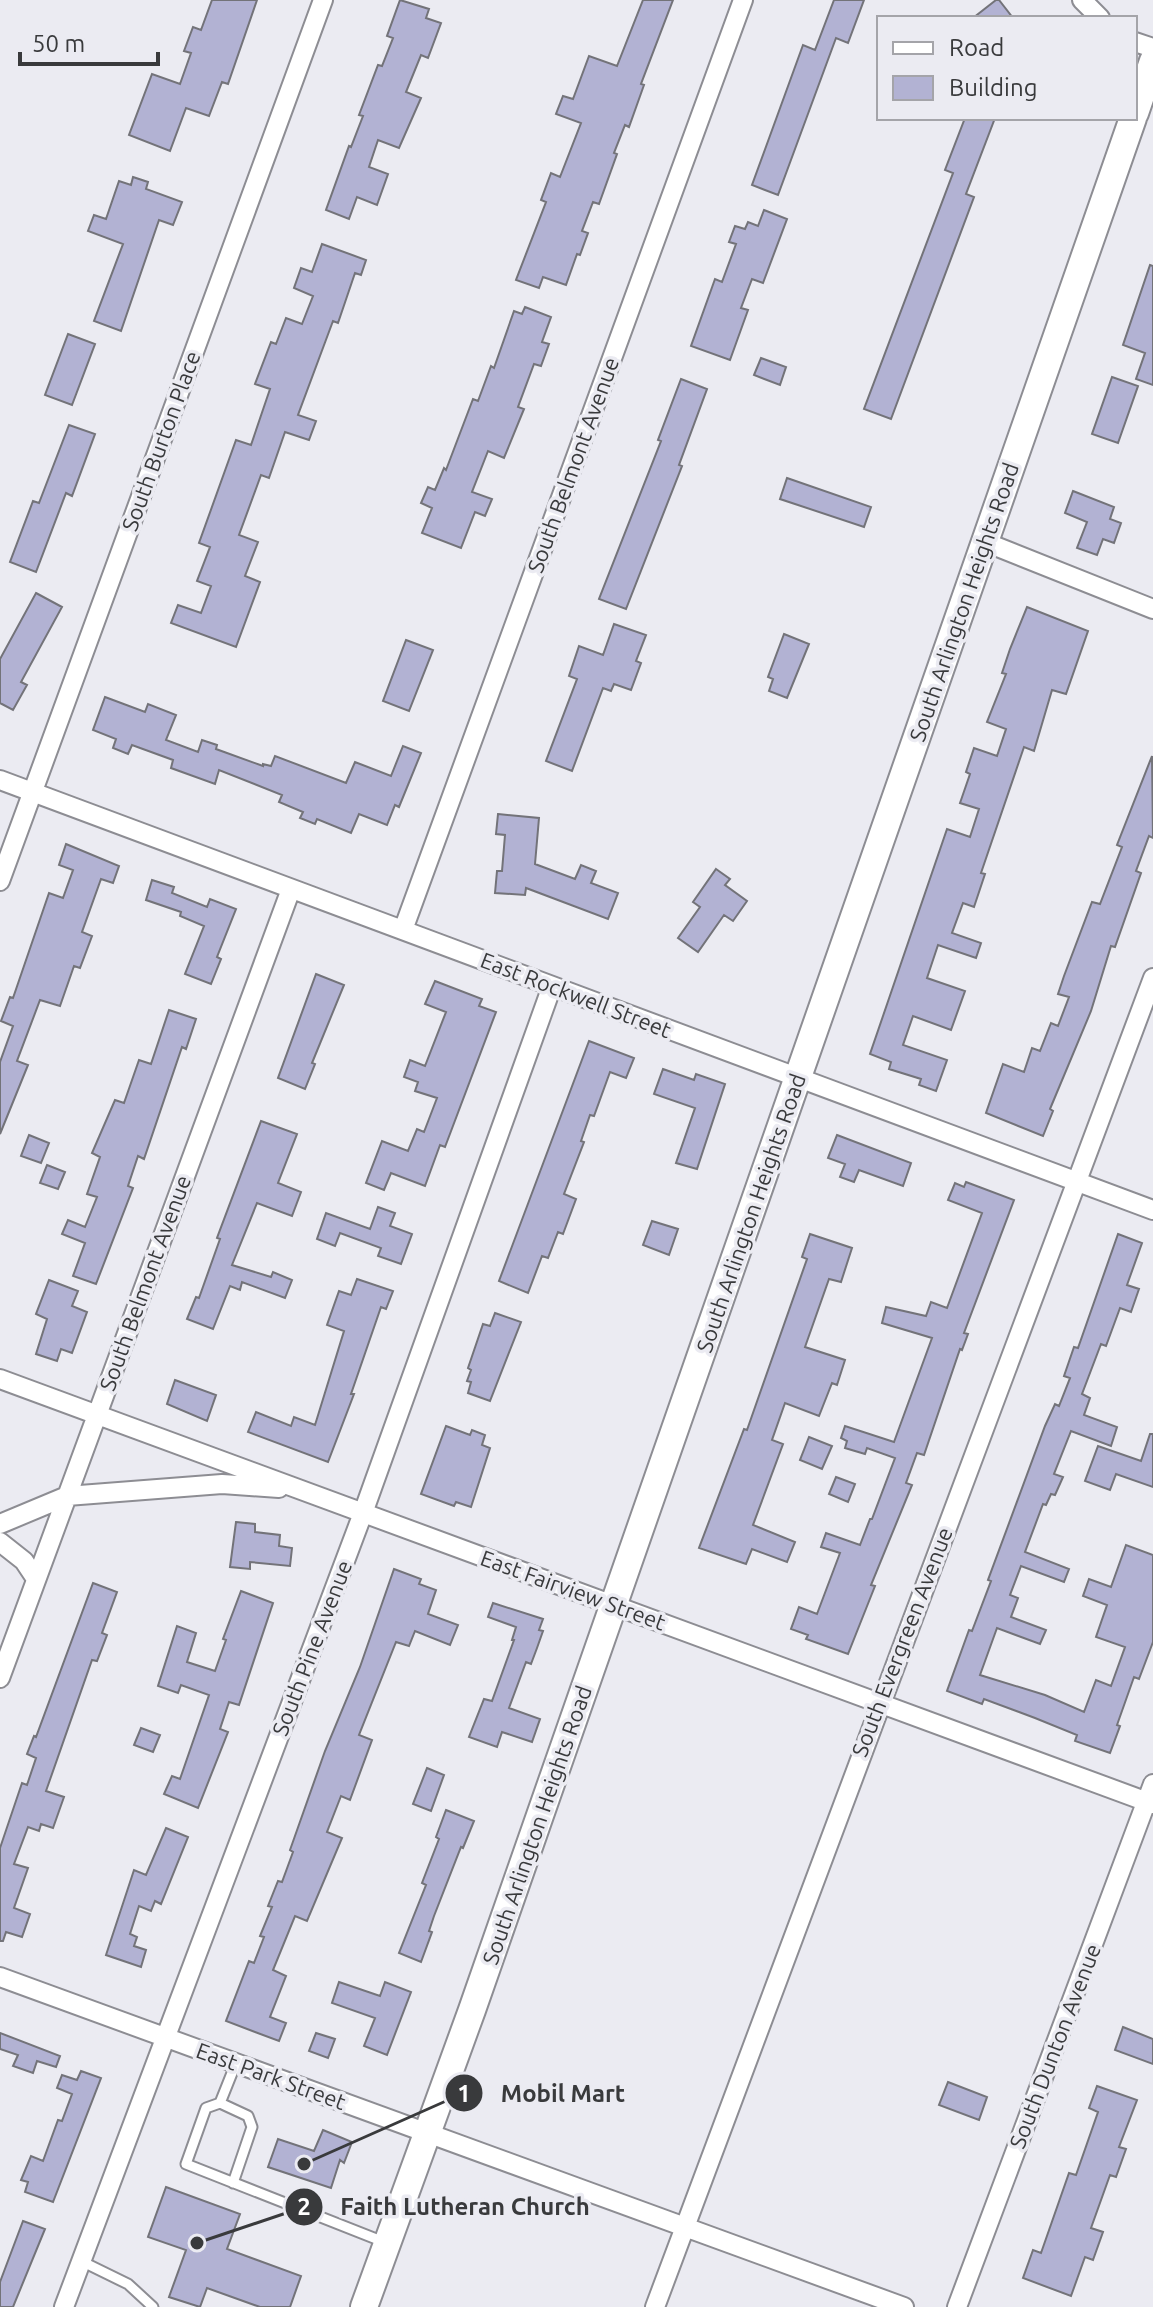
<svg xmlns="http://www.w3.org/2000/svg" width="1153" height="2307" viewBox="0 0 1153 2307" font-family="Ubuntu,sans-serif">
  <rect width="100%" height="100%" fill="#ebebf2"/>
  <path fill="#b2b2d3" stroke="#737379" stroke-width="2" d="M212,0H257L228,84L222,82L209,116L186,108L170,151L129,135L152,74L180,84L191,53L184,51L193,27L201,30Z
    M400,0L429,9L426,18L441,23L428,58L421,55L406,92L421,98L399,148L378,140L369,167L388,174L377,205L357,197L349,219L326,210L349,146L351,147L363,116L359,115L378,65L382,66L393,38L387,36Z
    M643,0H673L641,84L644,85L629,127L625,125L614,153L617,154L599,204L593,202L582,231L588,233L580,255L577,254L566,285L543,277L539,288L516,280L546,202L541,200L551,173L560,177L581,123L556,114L563,96L573,99L589,56L617,66Z
    M834,0H864L848,43L836,38L778,195L752,185L803,45L815,50Z
    M996,0H999L1013,18H973Z
    M965,118H995L966,194L974,197L891,419L864,409L953,173L945,170Z
    M133,177L148,182L146,189L182,202L173,225L159,220L121,331L94,321L123,244L88,231L94,215L106,219L119,181L131,185Z
    M764,210L787,219L763,283L752,279L741,308L748,310L730,360L691,346L715,279L722,282L736,244L729,242L735,226L745,229L748,222L758,226Z
    M322,244L366,260L361,275L355,273L338,323L333,321L298,415L316,421L309,440L285,432L269,478L261,475L239,535L258,542L245,576L260,582L236,647L171,623L178,605L201,613L211,586L197,581L210,547L199,543L236,440L251,445L270,389L255,384L271,342L276,344L286,318L302,324L313,296L294,288L301,268L312,272Z
    M1150,265L1153,266V385L1136,379L1145,353L1123,345Z
    M525,307L551,317L542,342L549,344L541,366L534,364L518,407L524,409L504,458L488,451L472,492L492,499L485,516L475,512L461,548L422,533L432,508L421,503L428,487L435,490L444,468L446,470L473,399L478,401L491,366L494,368L514,311L522,314Z
    M68,334L95,344L72,405L45,395Z
    M761,358L786,367L780,385L754,375Z
    M1112,377L1138,386L1118,443L1092,434Z
    M681,379L707,389L679,465L682,466L626,609L599,599L661,441L658,440Z
    M69,425L95,434L72,496L66,493L36,572L10,562L33,501L39,503Z
    M787,478L871,507L864,527L780,499Z
    M1073,491L1114,507L1110,519L1121,523L1114,543L1103,539L1097,555L1077,548L1087,522L1065,513Z
    M36,593L62,607L21,682L27,685L13,710L0,703V659Z
    M1027,607L1088,631L1066,694L1052,690L1034,751L1024,747L981,873L985,874L974,907L963,903L952,933L981,943L976,958L938,945L927,978L965,991L951,1030L913,1016L903,1045L947,1060L936,1091L919,1085L921,1079L889,1069L891,1062L870,1054L947,829L970,837L979,809L960,803L970,774L966,772L974,748L997,756L1006,729L987,722L1006,674L1002,673L1010,649Z
    M614,624L646,635L636,661L641,663L631,690L614,684L611,691L603,688L572,771L546,761L577,679L569,676L579,646L603,655Z
    M784,634L809,644L787,698L769,691L773,679L768,677Z
    M406,640L433,650L409,711L383,701Z
    M105,697L145,712L148,704L176,715L166,740L198,752L202,740L217,745L216,749L263,766V764L271,766L275,756L346,783L355,762L391,776L403,746L421,753L399,807L395,805L387,825L359,814L351,833L317,819L315,824L300,818L303,812L279,802L282,795L219,770L215,784L171,768L173,760L132,745L128,754L113,748L116,739L93,730Z
    M1152,756L1153,838L1149,836L1136,871L1141,873L1115,947L1111,946L1091,1011L1050,1109L1053,1111L1043,1136L986,1113L1003,1064L1024,1072L1032,1048L1040,1051L1051,1023L1058,1026L1069,997L1058,994L1064,976L1092,902L1100,904L1122,847L1117,845Z
    M498,814L539,818L535,864L575,879L581,865L596,871L591,883L618,893L608,919L526,888L525,895L495,893L497,871H502L505,835L496,834Z
    M66,844L119,866L113,883L101,879L82,932L92,936L80,968L74,966L60,1006L40,1000L17,1061L28,1065L0,1134V1062L13,1026L1,1021L10,997L13,998L49,893L63,898L73,870L59,865Z
    M716,869L730,879L725,885L747,901L733,921L724,915L698,952L678,938L700,907L693,902Z
    M152,880L174,887L172,893L207,907L210,899L236,909L217,957L221,959L211,984L185,974L204,926L180,916L181,912L146,900Z
    M316,974L344,985L312,1063L315,1064L305,1089L278,1078Z
    M435,981L482,999L479,1006L496,1012L445,1147L440,1145L425,1186L391,1173L384,1190L366,1183L382,1141L408,1151L417,1129L424,1132L437,1098L415,1091L418,1082L404,1077L410,1060L425,1066L446,1012L425,1004Z
    M169,1010L196,1019L186,1049L182,1047L144,1159L138,1156L128,1186L133,1188L96,1284L73,1276L85,1243L62,1234L68,1220L85,1227L97,1197L87,1194L100,1157L92,1153L115,1100L124,1103L139,1060L151,1064Z
    M589,1041L634,1058L626,1078L610,1072L594,1116L590,1115L581,1141L584,1142L564,1194L576,1199L563,1234L558,1232L548,1258L542,1256L528,1293L499,1281Z
    M663,1069L694,1080L696,1074L725,1084L697,1169L676,1163L695,1108L654,1094Z
    M261,1121L297,1134L278,1183L301,1192L292,1216L257,1203L232,1265L271,1277L273,1272L292,1280L285,1298L242,1282L240,1290L230,1286L213,1329L187,1319L196,1297L199,1298L220,1239L217,1238Z
    M29,1135L49,1143L41,1163L21,1156Z
    M837,1135L911,1163L903,1186L859,1170L854,1182L840,1177L845,1164L828,1158Z
    M47,1165L65,1172L58,1189L40,1183Z
    M966,1182L1014,1200L964,1333L968,1334L962,1350L960,1349L924,1455L917,1453L906,1483L912,1485L871,1585L875,1586L848,1654L806,1639L808,1635L791,1629L799,1607L817,1614L840,1553L821,1547L826,1533L860,1545L870,1519H872L895,1458L867,1448L865,1454L845,1448L847,1441L841,1438L845,1426L894,1442L932,1338L882,1323L886,1307L926,1316L931,1302L947,1308L982,1213L948,1200L955,1183L964,1187Z
    M378,1207L395,1213L390,1226L412,1234L401,1264L378,1256L381,1248L340,1233L335,1246L317,1239L326,1213L370,1229Z
    M652,1221L678,1229L669,1255L643,1245Z
    M810,1234L852,1248L841,1282L829,1279L805,1347L845,1360L837,1385L832,1383L819,1416L785,1403L772,1440L783,1444L753,1525L795,1542L787,1562L752,1549L746,1564L699,1548L744,1429L747,1430L807,1259L802,1257Z
    M1118,1234L1142,1243L1127,1285L1139,1289L1131,1312L1120,1308L1106,1346L1101,1344L1082,1394L1090,1398L1084,1415L1117,1427L1111,1446L1071,1431L1054,1474L1063,1477L1055,1495L1051,1494L1046,1505L1043,1504L1025,1552L1069,1569L1064,1582L1021,1566L1010,1595L1018,1598L1011,1617L1046,1630L1040,1644L997,1628L980,1675L1045,1695L1084,1712L1096,1680L1111,1686L1125,1647L1096,1637L1107,1605L1083,1596L1089,1579L1111,1587L1126,1545L1153,1555V1642L1139,1679L1134,1677L1117,1725L1120,1726L1110,1753L1075,1741L1077,1735L1035,1718L984,1699L982,1704L947,1691L969,1630L972,1631L991,1581L988,1580L1045,1426L1055,1404L1059,1406L1070,1378L1064,1376L1074,1347L1078,1348Z
    M357,1279L393,1291L386,1309L381,1307L351,1394H354L328,1462L248,1432L256,1412L291,1426L294,1417L315,1425L344,1331L327,1325L339,1291L351,1295Z
    M49,1280L78,1291L72,1306L87,1312L72,1353L61,1349L57,1361L36,1354L47,1319L36,1314Z
    M495,1313L521,1322L490,1401L468,1393L471,1382L467,1381L471,1370L468,1368L483,1324L490,1326Z
    M175,1380L216,1395L207,1421L167,1404Z
    M446,1426L470,1435L472,1430L485,1435L482,1445L490,1448L471,1507L456,1502L454,1506L421,1494Z
    M1150,1434H1153V1487L1116,1474L1110,1490L1085,1481L1098,1446L1141,1461Z
    M809,1437L832,1446L822,1469L800,1460Z
    M836,1477L855,1484L848,1502L829,1494Z
    M236,1522L255,1524V1532L280,1535L279,1546L292,1548L290,1566L250,1562V1569L230,1567Z
    M394,1569L421,1579L419,1584L436,1590L428,1614L458,1625L450,1645L415,1631L409,1646L396,1642L359,1735L372,1740L350,1800L341,1796L327,1832L342,1838L307,1921L295,1916L273,1970L286,1976L270,2017L286,2023L279,2041L226,2021L249,1961L254,1963L264,1937L260,1936L272,1907L268,1906L278,1881L282,1882L293,1852L290,1850L325,1751L360,1667Z
    M93,1583L117,1592L102,1633L107,1635L97,1661L92,1660L46,1791L64,1797L53,1828L41,1824L39,1831L28,1827L14,1864L28,1868L14,1908L30,1914L22,1937L6,1932L3,1941H0V1848L22,1783L27,1785L36,1758L27,1754L34,1736L36,1737Z
    M241,1591L273,1603L239,1705L229,1702L220,1729L228,1732L198,1808L164,1794L172,1776L180,1779L209,1695L181,1685L178,1693L158,1686L177,1626L196,1633L187,1662L215,1671L226,1640L223,1639Z
    M493,1603L543,1619L539,1630L543,1631L537,1648L531,1664L526,1662L509,1708L540,1719L532,1742L502,1732L497,1747L469,1737L484,1699L492,1701L514,1640H512L516,1627L488,1617Z
    M141,1728L160,1735L153,1752L134,1745Z
    M427,1768L444,1775L431,1811L413,1804Z
    M446,1810L474,1821L463,1848L461,1847L434,1916L429,1931L432,1932L421,1962L399,1953L426,1885L422,1883L439,1839L436,1837Z
    M166,1828L188,1837L161,1904L155,1901L151,1911L139,1906L130,1934L137,1937L134,1946L146,1950L141,1967L106,1955L134,1870L146,1875Z
    M339,1982L380,1996L385,1982L411,1992L387,2055L364,2046L375,2018L332,2003Z
    M1123,2027L1153,2039V2064L1115,2050Z
    M0,2033L60,2056L56,2067L37,2061L33,2073L13,2066L18,2055L0,2049Z
    M316,2033L335,2039L328,2058L309,2051Z
    M81,2071L101,2078L53,2202L25,2192L28,2182L21,2180L31,2156L43,2161L58,2120L62,2121L72,2094L57,2088L62,2075L77,2080Z
    M948,2082L987,2097L979,2120L939,2105Z
    M1097,2086L1137,2100L1119,2147L1126,2149L1116,2177L1110,2175L1091,2228L1103,2232L1093,2260L1085,2257L1071,2296L1023,2278L1033,2250L1041,2253L1069,2173L1076,2175L1098,2112L1089,2108Z
    M323,2130L352,2142L344,2163L340,2160L331,2188L268,2167L278,2139L314,2151Z
    M166,2187L240,2214L227,2249L301,2276L290,2307H260L207,2288L200,2307L169,2297L186,2250L148,2237Z
    M23,2221L45,2229L13,2307H0V2282Z"/>
  <g fill="none" stroke-linecap="round" stroke-linejoin="round">
    <g stroke="#8d8d93" stroke-width="13">
      <path id="service" d="M236,2063L220,2103L206,2108L186,2164L384,2242
        M220,2103L248,2116L252,2127L233,2183
        M81,2261L128,2284L153,2307"/>
    </g>
    <g stroke="#8d8d93" stroke-width="22">
      <path id="minor" d="M1082,0L1100,18
        M1135,42L1153,48
        M985,542L1153,609
        M0,780L1153,1210
        M0,881L323,0
        M403,930L743,0
        M0,1379L1153,1804
        M0,1524L67,1496L222,1484L279,1488
        M0,1542L24,1561L36,1579
        M0,1678L291,889
        M0,1977L904,2307
        M64,2307L363,1513L552,986
        M655,2307L1153,978
        M957,2307L1153,1784"/>
    </g>
    <g stroke="#8d8d93" stroke-width="30">
      <path id="secondary" d="M1135,113L1153,61
        M364,2307L472,2010L1133,118"/>
    </g>
    <use href="#service" stroke="#fff" stroke-width="9"/>
    <use href="#minor" stroke="#fff" stroke-width="18"/>
    <use href="#secondary" stroke="#fff" stroke-width="26"/>
  </g>
  <g text-anchor="middle" stroke-width="7" stroke-linejoin="round" paint-order="stroke">
    <g font-size="22" fill="#393a3c" stroke="#ebebf2">
      <text transform="translate(161 441) rotate(-70)" y="8">South Burton Place</text>
      <text transform="translate(573 465) rotate(-70)" y="8">South Belmont Avenue</text>
      <text transform="translate(964 602) rotate(-71)" y="8">South Arlington Heights Road</text>
      <text transform="translate(576 995) rotate(21)" y="8">East Rockwell Street</text>
      <text transform="translate(751 1213) rotate(-71)" y="8">South Arlington Heights Road</text>
      <text transform="translate(145 1283) rotate(-70)" y="8">South Belmont Avenue</text>
      <text transform="translate(573 1590) rotate(20)" y="8">East Fairview Street</text>
      <text transform="translate(902 1642) rotate(-69)" y="8">South Evergreen Avenue</text>
      <text transform="translate(312 1648) rotate(-69)" y="8">South Pine Avenue</text>
      <text transform="translate(537 1825) rotate(-71)" y="8">South Arlington Heights Road</text>
      <text transform="translate(1055 2046) rotate(-69)" y="8">South Dunton Avenue</text>
      <text transform="translate(271 2076) rotate(20)" y="8">East Park Street</text>
    </g>
  </g>
  <path fill="none" stroke="#393a3c" stroke-width="3" d="M304 2164L464 2093M197 2243L304 2207"/>
  <g fill="#393a3c" stroke="#ebebf2" stroke-width="3">
    <circle cx="304" cy="2164" r="8"/>
    <circle cx="197" cy="2243" r="8"/>
    <circle cx="464" cy="2093" r="20"/>
    <circle cx="304" cy="2207" r="20"/>
  </g>
  <g font-size="24" text-anchor="middle" font-weight="bold" fill="#fff">
    <text x="464" y="2102">1</text>
    <text x="304" y="2215">2</text>
  </g>
  <g font-size="24" text-anchor="middle" font-weight="bold" fill="#393a3c" stroke="#ebebf2" stroke-width="7" stroke-linejoin="round" paint-order="stroke">
    <text x="563" y="2102">Mobil Mart</text>
    <text x="465" y="2215">Faith Lutheran Church</text>
  </g>
  <rect x="877" y="16" width="260" height="104" fill="#ebebf2" stroke="#a4a4a9" stroke-width="2"/>
  <rect x="893" y="42" width="40" height="12" fill="#ffffff" stroke="#a4a4a9" stroke-width="2"/>
  <text x="949" y="56" font-size="24" fill="#393a3c">Road</text>
  <rect x="893" y="76" width="40" height="24" fill="#b2b2d3" stroke="#a4a4a9" stroke-width="2"/>
  <text x="949" y="96" font-size="24" fill="#393a3c">Building</text>
  <path d="M20 52v12h138v-12" fill="none" stroke="#393a3c" stroke-width="4"/>
  <text x="32" y="52" font-size="24" fill="#393a3c" stroke="#ebebf2" stroke-width="6" paint-order="stroke">50 m</text>
</svg>
